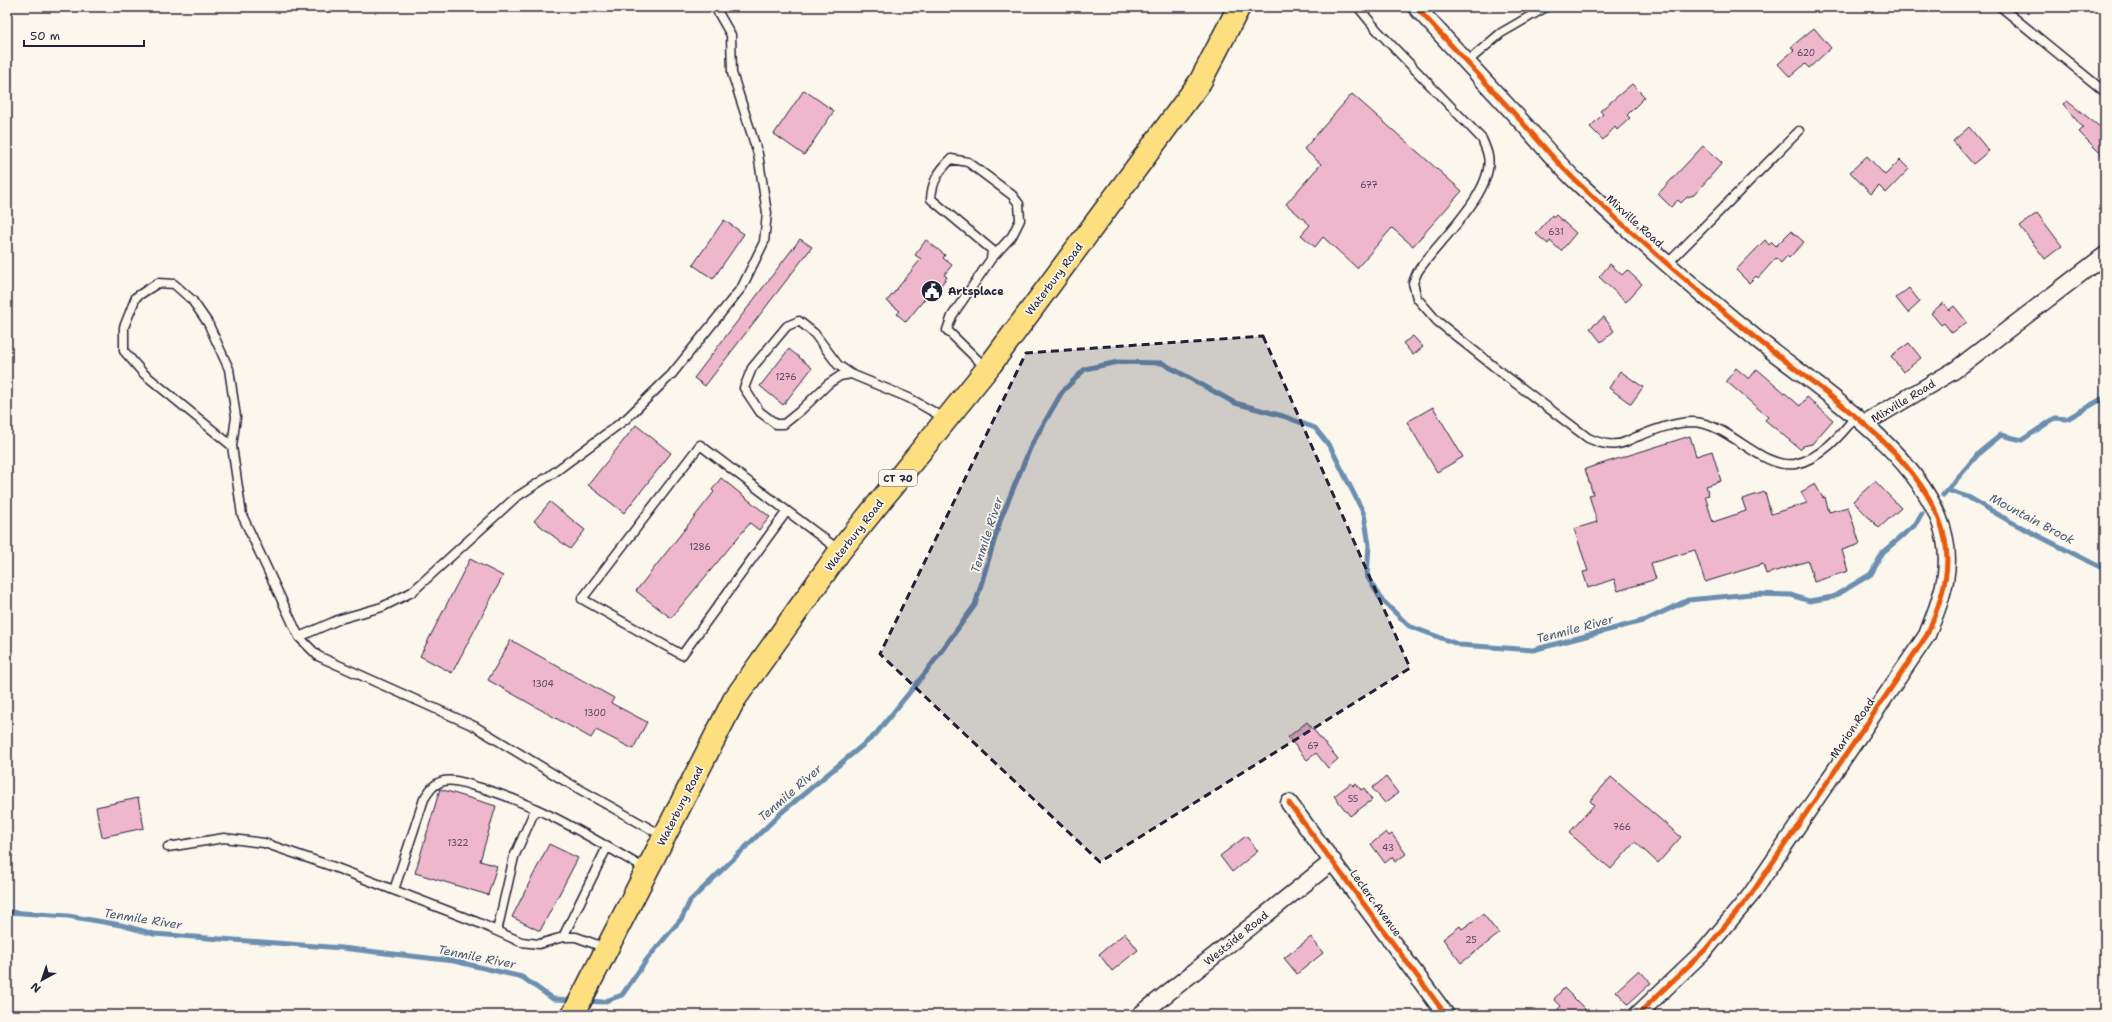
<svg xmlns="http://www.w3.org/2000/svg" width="2112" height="1022" viewBox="0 0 2112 1022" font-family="'Shantell Sans',sans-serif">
  <rect width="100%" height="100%" fill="#fbf7ec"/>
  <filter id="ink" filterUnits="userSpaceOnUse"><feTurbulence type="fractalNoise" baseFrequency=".025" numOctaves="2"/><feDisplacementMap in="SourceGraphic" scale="8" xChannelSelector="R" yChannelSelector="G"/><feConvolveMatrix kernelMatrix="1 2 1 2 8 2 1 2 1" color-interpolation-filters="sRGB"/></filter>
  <g filter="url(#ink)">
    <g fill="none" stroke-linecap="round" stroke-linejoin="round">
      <path stroke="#6c8fb0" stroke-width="5" d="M1947,490L1968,497L2011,522L2102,568L2105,565
        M1943,495L1980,452L2001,435L2022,440L2055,418L2067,419L2105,397
        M7,912L68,916L121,925L154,934L342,948L454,961L522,977L553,999L574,1000
        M586,1001L603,1002L622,995L648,958L682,918L690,901L782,812L875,735L926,672L975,605L1001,518L1031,446L1062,392L1085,369L1118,362L1162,363L1235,403L1283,416L1315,428L1331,448L1364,514L1369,545L1367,576L1380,598L1409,626L1460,645L1533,650L1646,620L1688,600L1751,594L1791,595L1809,601L1833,597L1871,574L1883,552L1915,525L1922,513"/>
    </g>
    <path fill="#efb7cc" stroke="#22223b" d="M1814,28L1831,48L1809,68L1805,64L1790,77L1778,64L1794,50L1791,47Z
      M1632,84L1645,97L1627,115L1630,118L1617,130L1615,127L1603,140L1590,127L1603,114L1600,111Z
      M804,90L834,111L804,155L774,134Z
      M1352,94L1462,191L1413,246L1392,228L1357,268L1323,237L1315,247L1301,235L1310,225L1286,204L1321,164L1304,149Z
      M2067,101L2105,131V158L2079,132L2083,128L2063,104Z
      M1969,127L1989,151L1973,164L1953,141Z
      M1703,146L1722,163L1694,195L1687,197L1681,203L1678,200L1671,207L1658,194Z
      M1867,156L1885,175L1900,160L1909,169L1886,193L1879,186L1871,194L1850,172Z
      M2037,213L2062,246L2045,259L2020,226Z
      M1552,215L1554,217L1556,215L1576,233L1561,251L1550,241L1548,244L1536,234Z
      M724,220L744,234L713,279L693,265Z
      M1791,231L1804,242L1789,258L1787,256L1781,263L1776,258L1758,278L1756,276L1749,283L1736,270L1765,240L1769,245L1772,242L1776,246Z
      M800,239L812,247L705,386L694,378Z
      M926,240L945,255L943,258L952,265L944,275L947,277L938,289L935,286L906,322L897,314L900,311L887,301L921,259L915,255Z
      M1610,264L1622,275L1627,270L1642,284L1626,302L1599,277Z
      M1909,288L1920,302L1908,313L1896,298Z
      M1943,303L1949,310L1954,306L1967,322L1952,333L1944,323L1941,325L1931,313Z
      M1604,317L1614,331L1601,342L1590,328Z
      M1413,336L1423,347L1413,355L1403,343Z
      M1909,343L1921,358L1903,372L1891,356Z
      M789,349L812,368L783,405L760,386Z
      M1736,368L1749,379L1757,369L1800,406L1807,397L1833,420L1812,444L1803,446L1800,449L1765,420L1768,417L1726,381Z
      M1620,371L1643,387L1631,404L1609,388Z
      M1433,407L1463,457L1437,472L1407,422Z
      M636,425L671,453L624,513L588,485Z
      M1690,436L1696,456L1712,451L1721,481L1706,486L1709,495L1705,496L1713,522L1746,511L1742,499L1765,492L1771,514L1807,503L1801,492L1815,484L1823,498L1825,497L1829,512L1848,507L1860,544L1842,550L1848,571L1814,582L1808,561L1766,574L1763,564L1705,582L1695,550L1651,563L1656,579L1618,591L1614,579L1588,588L1583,572L1588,571L1574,529L1597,522L1589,495L1593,494L1585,469Z
      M721,478L770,517L759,530L750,523L671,618L636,591L714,492L712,490Z
      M1875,481L1901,508L1879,528L1853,501Z
      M550,502L585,530L570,549L534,521Z
      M470,559L503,576L452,673L420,656Z
      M511,640L614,698L611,703L647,722L633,749L596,730L591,738L488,680Z
      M1307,722L1338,759L1328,768L1316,753L1307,760L1288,737Z
      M1386,777L1398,793L1385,803L1372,788Z
      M1611,777L1681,837L1658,863L1635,842L1611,869L1569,833L1594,805L1590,801Z
      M1351,783L1353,786L1356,783L1361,790L1364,788L1372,800L1350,816L1334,796Z
      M440,789L496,806L480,861L497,866L488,895L415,873Z
      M138,798L144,828L102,837L96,807Z
      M1386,832L1389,836L1392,834L1406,854L1395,862L1392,857L1385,863L1371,844Z
      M1246,836L1258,851L1232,872L1220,856Z
      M549,844L578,858L540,931L512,917Z
      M1483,914L1499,934L1461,963L1443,939L1460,926L1462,929Z
      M1125,933L1138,950L1112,971L1099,954Z
      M1311,937L1323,953L1297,974L1284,958Z
      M1639,970L1651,983L1628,1004L1616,991Z
      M1564,988L1585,1009L1579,1015H1553L1561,1006L1554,999Z"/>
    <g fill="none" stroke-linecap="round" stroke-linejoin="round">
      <g stroke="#22223b" stroke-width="11">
        <path id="service" d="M1358,7L1377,30L1482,139C1484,144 1487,150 1488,156C1495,191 1440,240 1421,267C1417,271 1415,278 1413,283L1417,298L1437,321L1502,373L1588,438C1597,442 1607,446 1617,444C1623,444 1629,440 1634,438C1652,431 1673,422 1693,422C1729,423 1760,469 1795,464C1820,459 1841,435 1856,416
          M2001,7L2105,92
          M1467,62L1501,33L1546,7
          M1667,264L1799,131
          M986,368L947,330L952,316L991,259L992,250L931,199C932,181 939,171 951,159L968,162L1012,195L1019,204L1020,220L1012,236L991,259
          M851,374L838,365L814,333L799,321L787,326L752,368L744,388L760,412L776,424H784L800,411L828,384L840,376L851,374L909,398L946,419
          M232,446L236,417L229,369L208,323L192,300L174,284L158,283L136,297L124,327V351L143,373L232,446L242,515L299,637L318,656L474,726L565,781L663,836
          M787,511L700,445L582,599L682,655L787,511L839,550
          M299,637L340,619L382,607L412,592L515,498L552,474L626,419L672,374L742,287L764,242L767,213L758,154L732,73L731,35L715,7
          M168,847L224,838L264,843L334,867L479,923L521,942L539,944L563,937H576L606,948
          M394,890L424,799C429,791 434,783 444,781C454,779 465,783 474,786C535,802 592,838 647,870
          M497,931L514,857L535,810
          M563,937L607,847"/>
      </g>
      <g stroke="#22223b" stroke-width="19">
        <path id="minor" d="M1416,7C1451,45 1486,83 1521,121C1539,141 1557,163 1576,181C1635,237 1695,289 1758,340C1817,387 1911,447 1939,519C1956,562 1943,595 1927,635L1750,896L1705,950L1637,1015
          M1865,423L1955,370L2105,255
          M1289,803L1446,1015
          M1140,1015L1333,861"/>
      </g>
      <g stroke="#22223b" stroke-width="25">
        <path id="primary" d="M573,1015L734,700L840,551L991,364L1200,82L1239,7"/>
      </g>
      <use href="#service" stroke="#fbf7ec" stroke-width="8"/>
      <use href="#minor" stroke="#fbf7ec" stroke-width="16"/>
      <use href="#primary" stroke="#fedf80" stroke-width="22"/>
      <g stroke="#fbf7ec" stroke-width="8">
        <path id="cycleway" d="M1416,7C1451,45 1486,83 1521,121C1539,141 1557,163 1576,181C1635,237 1695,289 1758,340C1817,387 1911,447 1939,519C1956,562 1943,595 1927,635L1750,896L1705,950L1637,1015
          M1289,803L1446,1015"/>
      </g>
      <use href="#cycleway" stroke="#e8590c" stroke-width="5"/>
    </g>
  </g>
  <path fill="#22223b" fill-opacity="0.2" stroke="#22223b" stroke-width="3" stroke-dasharray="8 5" stroke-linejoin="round" d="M1263,336L1410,668L1100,862L880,654L1026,353Z"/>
  <defs>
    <g id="civic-disc" transform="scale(1.15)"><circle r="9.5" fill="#22223b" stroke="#fbf7ec"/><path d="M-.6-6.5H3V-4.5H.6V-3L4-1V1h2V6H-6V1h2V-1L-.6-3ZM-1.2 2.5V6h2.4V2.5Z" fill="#fff"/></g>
  </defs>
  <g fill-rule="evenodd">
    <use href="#civic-disc" x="932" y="291"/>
  </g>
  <g text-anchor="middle" stroke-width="3.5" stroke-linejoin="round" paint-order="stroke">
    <g font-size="9" fill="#55475f">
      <text x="1806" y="56">620</text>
      <text x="1369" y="188">677</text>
      <text x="1556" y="235">631</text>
      <text x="786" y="380">1276</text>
      <text x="700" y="550">1286</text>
      <text x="543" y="687">1304</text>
      <text x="595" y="716">1300</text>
      <text x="1313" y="749">67</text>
      <text x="1353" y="802">55</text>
      <text x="1622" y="830">766</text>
      <text x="458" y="846">1322</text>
      <text x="1388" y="851">43</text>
      <text x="1471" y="943">25</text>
    </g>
    <rect fill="#fbf7ec" stroke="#636270" stroke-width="1" x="879" y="470" width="38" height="16" rx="3"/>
    <g font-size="10" font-weight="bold" fill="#22223b">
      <text x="898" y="482">CT 70</text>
    </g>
    <g font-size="11" fill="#22223b" stroke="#fbf7ec">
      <text transform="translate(1635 221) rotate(42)" y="4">Mixville Road</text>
      <text transform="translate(1054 279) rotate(-53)" y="4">Waterbury Road</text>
      <text transform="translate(1903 401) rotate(-31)" y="4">Mixville Road</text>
      <text transform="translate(854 535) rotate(-52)" y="4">Waterbury Road</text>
      <text transform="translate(1852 728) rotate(-56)" y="4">Marion Road</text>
      <text transform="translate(680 806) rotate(-63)" y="4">Waterbury Road</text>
      <text transform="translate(1376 903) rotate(54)" y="4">Leclerc Avenue</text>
      <text transform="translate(1236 938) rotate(-39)" y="4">Westside Road</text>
    </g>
    <g font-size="11" font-weight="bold" fill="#22223b" stroke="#fbf7ec" text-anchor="start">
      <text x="948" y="295">Artsplace</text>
    </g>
    <g font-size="12" font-style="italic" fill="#475876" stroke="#fbf7ec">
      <text transform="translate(2032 519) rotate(28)" y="4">Mountain Brook</text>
      <text transform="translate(987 535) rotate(-72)" y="4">Tenmile River</text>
      <text transform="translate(1575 629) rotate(-15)" y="4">Tenmile River</text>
      <text transform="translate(790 793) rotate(-41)" y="4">Tenmile River</text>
      <text transform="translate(143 919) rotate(9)" y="4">Tenmile River</text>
      <text transform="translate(477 957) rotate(11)" y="4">Tenmile River</text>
    </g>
  </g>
  <rect width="2112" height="1022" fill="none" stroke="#fbf7ec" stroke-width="24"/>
  <rect x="12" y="12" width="2088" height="998" fill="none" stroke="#22223b" stroke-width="1.5" filter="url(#ink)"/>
  <g transform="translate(42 980) rotate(220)" stroke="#fbf7ec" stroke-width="3" paint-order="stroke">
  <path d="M0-3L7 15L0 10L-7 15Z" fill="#22223b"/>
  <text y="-6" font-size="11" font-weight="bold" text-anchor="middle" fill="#22223b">N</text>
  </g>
  <path d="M24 40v6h120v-6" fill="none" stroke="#22223b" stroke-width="2"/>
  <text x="30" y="40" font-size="12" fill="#22223b" stroke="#fbf7ec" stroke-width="3" paint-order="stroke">50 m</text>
</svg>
